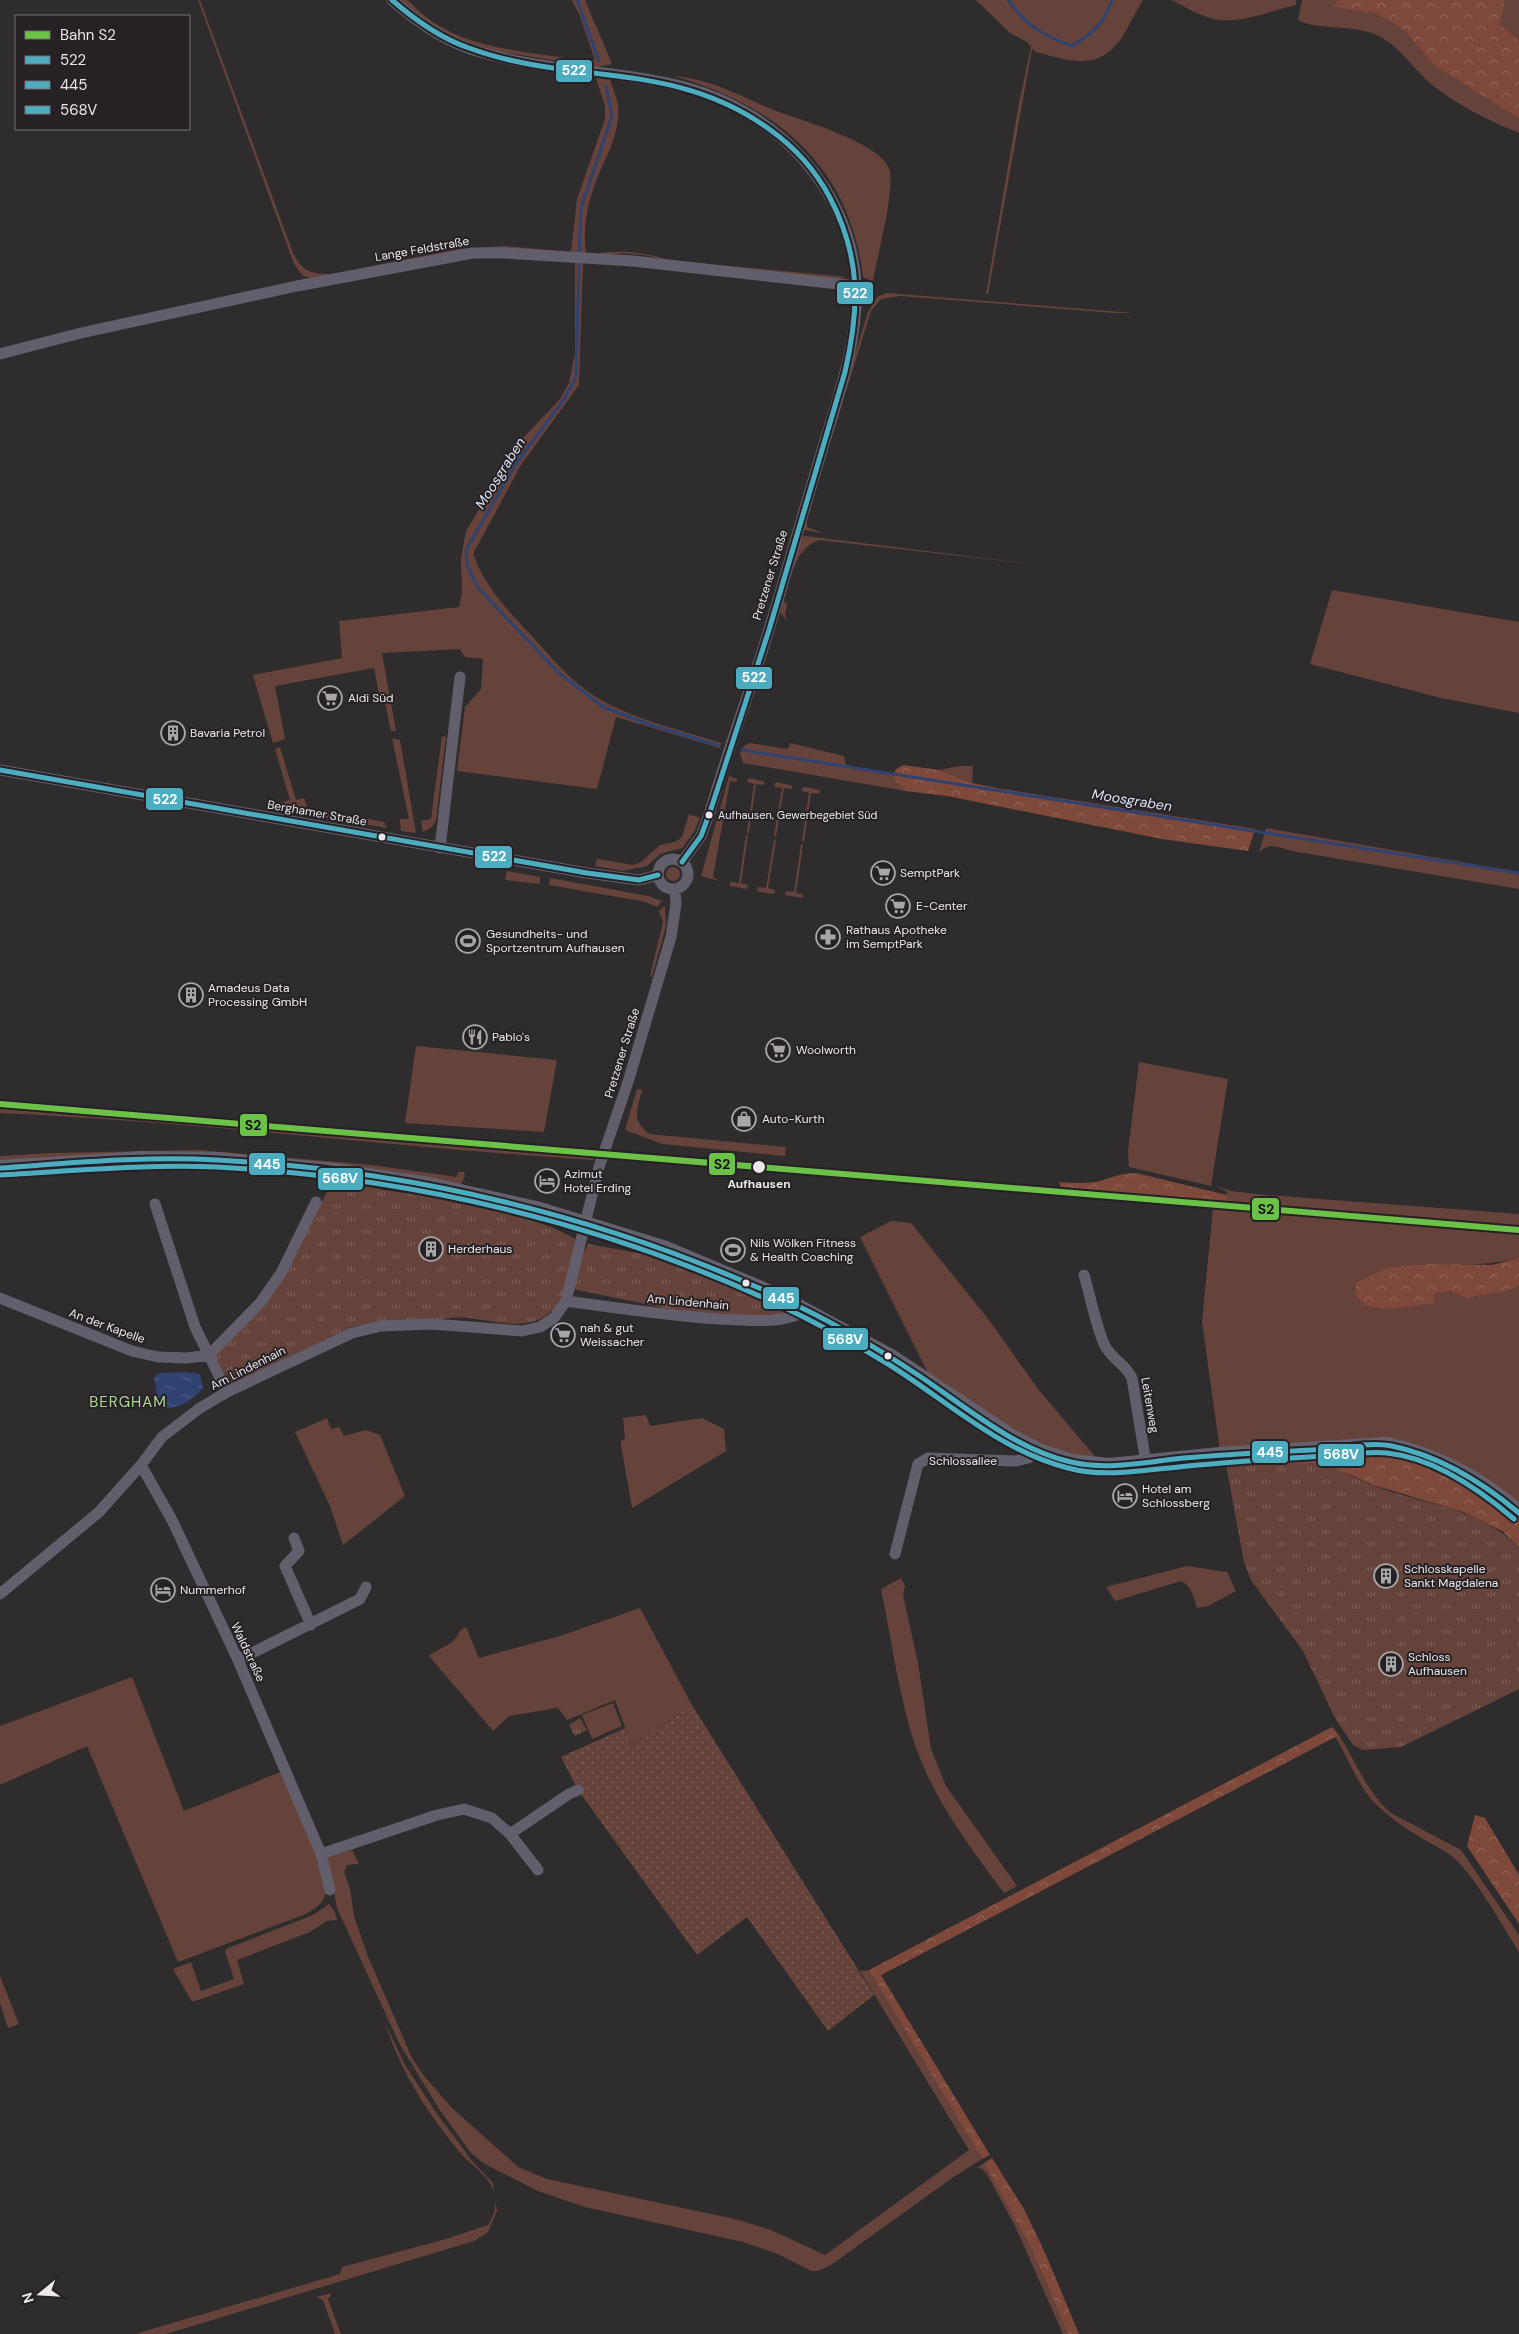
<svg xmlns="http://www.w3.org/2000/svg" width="1519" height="2334" viewBox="0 0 1519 2334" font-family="'DM Sans',sans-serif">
  <defs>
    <pattern id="forest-crowns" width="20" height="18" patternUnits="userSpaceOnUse" patternTransform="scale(1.25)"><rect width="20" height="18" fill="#7e493a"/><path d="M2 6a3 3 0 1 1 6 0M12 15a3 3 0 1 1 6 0" fill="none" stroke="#906357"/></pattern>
    <pattern id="park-tufts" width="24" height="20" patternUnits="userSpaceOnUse" patternTransform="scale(1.25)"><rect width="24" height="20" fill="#65433a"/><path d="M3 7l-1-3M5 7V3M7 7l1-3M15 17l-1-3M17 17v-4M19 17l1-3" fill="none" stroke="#7b5e57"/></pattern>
    <pattern id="garden-dots" width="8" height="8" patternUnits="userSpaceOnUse" patternTransform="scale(1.25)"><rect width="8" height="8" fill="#65433a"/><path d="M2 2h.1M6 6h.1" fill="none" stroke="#7b5e57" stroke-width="1.8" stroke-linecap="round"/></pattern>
    <pattern id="water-ripples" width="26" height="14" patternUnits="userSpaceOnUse" patternTransform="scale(1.25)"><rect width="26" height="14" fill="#30426f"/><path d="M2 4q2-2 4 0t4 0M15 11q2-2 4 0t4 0" fill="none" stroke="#4e5d84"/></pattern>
  </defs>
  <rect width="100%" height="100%" fill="#2f2c2e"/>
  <path fill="#65433a" d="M198,0H200L293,253C302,272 312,274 332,274L458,249L505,246L571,252L577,199L605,119V106L596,78L610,79C612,88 617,97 618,105C621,136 602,162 593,190C586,210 583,233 586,254C596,255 603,252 613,252C630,251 652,254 667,260L846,277L838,279L667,261C648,254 621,251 601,256L502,248L311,278L303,276L294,264Z
    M399,0H408C443,40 495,48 545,55C562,57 579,61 595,60L579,14L572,0H585L612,64L597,67L482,49L433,27Z
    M976,0H1143C1135,12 1130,25 1122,37C1099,72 1070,61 1036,52L1032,49L988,294H986L1019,103L1031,47L1027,42L1010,33Z
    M1171,0H1296V5C1269,11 1237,26 1210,18C1196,14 1184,6 1171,0Z
    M1302,0H1337L1334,7L1377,14L1405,31L1432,64L1519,119V133C1489,121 1457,105 1432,85C1413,69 1402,48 1379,36C1352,23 1317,31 1298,20Z
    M1505,0H1519V40L1499,25Z
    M674,76C710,79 739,95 771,109C798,120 878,141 889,168C896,188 877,257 873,281L863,277C850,166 777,106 674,76Z
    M575,262L583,263L579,385L521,465L473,554C486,588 505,607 530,634C545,650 560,669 577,683C616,717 674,727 721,743L720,748L616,717L597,789L457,771L465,707L481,689L483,659L465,657L460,649L382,653L396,731H391L385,703L381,704L374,668L275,686L285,739L273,743L253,675L342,658L339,621L459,607L462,593L461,558L466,531L523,438L560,399L569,383L575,353Z
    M887,293L1134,313H1114L900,296L881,299L871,311L807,516V527L823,533L804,530L821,463L868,312L877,297Z
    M805,536L1032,564L819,540C795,548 790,579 784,601L787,605L785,614L787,621L780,612L801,538Z
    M1332,590L1519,622V713L1441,698L1310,664Z
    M442,736L446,737L436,820L432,827L423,832L421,821L431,819Z
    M392,738L400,740L416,833L401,831L400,819H409Z
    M749,743L788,749L790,743L844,756L846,765L895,774V781L906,791L743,763L740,753L744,746Z
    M280,747L296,800L304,798L307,807L304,812L280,809V803L290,800L275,749Z
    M959,766H973L972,783L939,770Z
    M729,776L737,779V782L730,781L713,877L720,881L701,876Z
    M750,778L765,782L764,785L756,784L749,833L747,832L754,784L747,782L748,779Z
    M777,782L792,786V789L784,788L776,837L774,836L782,788L774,787L775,783Z
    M805,787L820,790L819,794L811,793L804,842L802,841L809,793L802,791V788Z
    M324,810L384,822L387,828L323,817Z
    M689,814L700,818L694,832L682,848L660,854L647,866L623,871L595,866L597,859L633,865L641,862L660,845L675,842L682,837Z
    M1266,828L1519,872V889L1292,851C1280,848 1268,841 1259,853Z
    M746,835H748L741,883L748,885L747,889L730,886V882L739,883Z
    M774,840H776L768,888L775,890V893L772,894L757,891L758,887L766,888Z
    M801,844H803L796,893L803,894V898L785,895L786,891L794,892Z
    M666 874a7 7 0 1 1 14 0a7 7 0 1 1-14 0Z
    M507,871L540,877V884L505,880Z
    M550,878L648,896L662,901L657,907L646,902L549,885Z
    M665,906L666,926L652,977L650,976L663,922L659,911Z
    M416,1046L557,1060L544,1132L405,1123Z
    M1139,1062L1228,1079L1211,1186L1129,1167L1128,1151Z
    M637,1089L642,1090C637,1111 631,1119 649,1134L786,1147L785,1156L662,1144L625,1130Z
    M0,1108L594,1155L593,1160C395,1147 198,1122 0,1113Z
    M200,1150L372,1165L457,1177L458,1172H464L465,1176L461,1185L325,1165L0,1161V1156L52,1153Z
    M1216,1186L1231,1191L1265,1195L1519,1214V1226L1227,1202V1192Z
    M1213,1208L1519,1234V1258C1477,1268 1432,1264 1389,1267L1435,1303L1434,1294L1452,1291L1467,1298L1503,1292L1519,1286V1505L1220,1451L1202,1322Z
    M891,1221L911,1223L989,1320L1038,1389L1098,1460L1077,1457L1030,1442L928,1373L860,1237Z
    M646,1415L650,1426L702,1418L724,1429L726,1451L632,1508L621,1445V1441L625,1439L623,1418Z
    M327,1418L331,1429L339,1427L344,1436L366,1430L380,1435L405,1496L343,1545L330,1506L295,1432Z
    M1187,1566L1227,1572L1236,1591L1208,1606L1197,1608C1194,1598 1192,1586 1181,1581L1115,1601L1106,1587Z
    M901,1578L905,1586L903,1595L918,1663L931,1749L946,1786L1017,1886L1004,1893C972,1850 937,1804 918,1753C900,1704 892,1642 881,1589Z
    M640,1608L692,1705L632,1746L615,1700L567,1720L558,1708L509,1716L493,1731L429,1656C435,1651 451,1644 453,1641C460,1635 456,1632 466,1627L479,1658L560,1636Z
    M132,1677L184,1811L283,1771L315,1847L326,1892C323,1904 316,1908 306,1914L178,1962L87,1746L0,1785V1726Z
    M613,1703L622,1726L592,1739L582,1715Z
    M1339,1735C1356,1762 1366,1791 1391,1813L1461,1850L1519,1935V1952C1501,1924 1484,1892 1462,1866C1452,1854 1439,1848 1425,1840C1409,1831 1393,1820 1379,1807C1358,1789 1350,1759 1335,1737Z
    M352,1850L359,1864L347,1865L344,1872L350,1888L354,1916L367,1954L412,2058L424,2076L452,2108L518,2167L547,2179L735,2219L771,2230L825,2255L969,2150L860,1971L869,1970L982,2159L952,2178L831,2265L818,2271H811L778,2254L743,2242L585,2207L538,2191L483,2163L471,2153L439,2109L399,2043L337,1908L327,1857Z
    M329,1904L334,1910L337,1920L327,1921L310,1932L237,1960L244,1984L192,2002L173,1969L191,1962L201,1991L234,1979L225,1951L226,1949L313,1915Z
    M0,1976L19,2024L8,2028L0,2003Z
    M385,2023L405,2065L435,2111L473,2162L493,2183L497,2211L488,2232L474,2241L166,2334H135L340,2274L342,2267L446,2239L488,2225C495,2214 498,2202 493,2189C487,2174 467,2162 457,2149C426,2111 400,2070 385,2023Z
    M984,2163L1033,2252L1068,2334H1063L1016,2228L987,2174L982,2169L977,2168Z
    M332,2293L328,2299L341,2334H335L323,2300L316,2297Z"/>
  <path fill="url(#forest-crowns)" d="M1337,0H1505L1500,25L1519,40V119L1432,64L1405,31L1377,14L1334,7Z
    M903,765L939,770L972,783L1002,789L1255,829L1248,851L1162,839L947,796L906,791L895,781V770Z
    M1136,1173L1227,1195V1202L1061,1187L1059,1182C1073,1183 1087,1184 1100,1181C1113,1177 1122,1173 1136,1173Z
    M1519,1258V1286L1503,1292L1467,1298L1451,1291L1434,1294L1435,1303L1386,1309L1368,1306L1356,1297V1283L1389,1267L1432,1264L1492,1265Z
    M1396,1451L1477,1484L1519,1521V1547L1502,1531L1463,1512L1373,1485L1324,1463L1226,1465L1225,1459Z
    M1332,1727L1339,1735L881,1975L990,2155L982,2159L869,1970Z
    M1475,1815L1485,1818L1519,1875V1924L1467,1846Z
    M992,2158L1024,2209L1046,2255L1079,2334H1068L1033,2252L984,2163Z"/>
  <path fill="url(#park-tufts)" d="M332,1183C349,1182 368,1187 385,1190C442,1198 526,1210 575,1239V1245C570,1265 568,1294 553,1310C524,1338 484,1314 450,1318C417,1322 384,1321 351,1327L231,1385L215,1356L265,1305Z
    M588,1244L644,1254L773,1304L790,1312V1315H698L573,1289L580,1260Z
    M1324,1463C1340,1470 1356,1479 1372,1485C1426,1506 1474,1505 1519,1547V1689L1401,1747L1363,1750L1353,1745L1335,1718L1303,1651L1251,1580L1244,1562L1226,1465Z
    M580,1718L587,1730L575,1736L569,1725Z"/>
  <path fill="url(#garden-dots)" d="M692,1705L874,1995L828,2031L747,1917L697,1955L578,1790L561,1757L625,1728L632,1746Z"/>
  <path fill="url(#water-ripples)" d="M185,1372L200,1374L203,1388C191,1402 177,1411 159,1407L154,1377L159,1373Z"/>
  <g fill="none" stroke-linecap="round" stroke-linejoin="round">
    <path stroke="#30426f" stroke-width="3" d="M577,0L599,61
      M1008,0C1027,26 1042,35 1072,46C1094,32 1103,25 1112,0
      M579,254L581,208L612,116L606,86
      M579,261L576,377L565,398L517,462L466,550L467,565L478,588L559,673L603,707L651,725L718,745
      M742,750L1519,873"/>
    <path stroke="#635e6b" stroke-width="11" d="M392,0C417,22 448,43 480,52C548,72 621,70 688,88C777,112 851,190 856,284C859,343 836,402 820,457C800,523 782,589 761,655C744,707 725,759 710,812L701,836L682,862
      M0,354L81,333L297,286L473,253H504L633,261L856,286
      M0,770L587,873L639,880L658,875
      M440,848L460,677
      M658 874a15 15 0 1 1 30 0a15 15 0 1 1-30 0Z
      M155,1204L195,1327L227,1392
      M1084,1275C1090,1295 1097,1330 1105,1346C1112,1359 1126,1365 1132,1378L1146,1463
      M0,1298L132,1351L158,1357L187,1358L209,1355L260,1303L281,1273L316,1202
      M566,1301C617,1308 668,1316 719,1319C749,1320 779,1325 806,1311
      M141,1465L172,1520L238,1660L321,1854L437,1815L464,1809L492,1818L510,1834L538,1870
      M294,1538L299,1551L285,1566L311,1625
      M895,1554L918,1464L928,1458L1016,1461L1028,1458L1039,1451
      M0,1594L99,1512L141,1465L162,1437L200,1408L227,1392L352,1333L381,1326L432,1324L522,1331L540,1327L554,1318L566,1301L599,1167L628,1082L671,937L676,904L675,889
      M238,1660L360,1599L366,1587
      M510,1834L569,1794L578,1790
      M321,1854L330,1890"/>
    <path stroke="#65606e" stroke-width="16" d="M0,1168L142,1159L218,1160L334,1171L429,1185L536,1209L666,1249L780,1297L891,1357L1013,1438L1039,1451L1072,1462L1109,1466L1220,1455L1387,1445C1438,1456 1480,1478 1519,1513"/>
    <g stroke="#262125" stroke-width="9">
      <path id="bus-1" d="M392,0C415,20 440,38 469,48C571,86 673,59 769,129C793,146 815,170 829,196C861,256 860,307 845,372L769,630L710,812L701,836L682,862
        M0,770L587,873L639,880L658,875"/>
    </g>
    <g stroke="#262125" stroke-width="9">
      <path id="bus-2" d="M0,1168C72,1163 145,1156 217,1160C410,1170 602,1216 777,1296C825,1318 874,1346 918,1375C965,1406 1014,1449 1071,1462C1105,1470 1141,1463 1175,1459C1226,1454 1277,1452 1328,1449C1348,1447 1372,1442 1392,1446C1440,1456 1482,1482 1519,1513"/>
    </g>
    <g stroke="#262125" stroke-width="9">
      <path id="bus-3" d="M0,1175C72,1171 145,1164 217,1167C408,1177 601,1222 775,1303C813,1321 852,1342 888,1364C946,1400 1000,1451 1068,1468C1104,1478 1143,1470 1179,1467C1227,1462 1275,1459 1323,1456C1344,1455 1367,1451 1387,1453C1434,1458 1479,1489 1514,1519"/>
    </g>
    <use href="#bus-1" stroke="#4dadc0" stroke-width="5"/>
    <use href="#bus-2" stroke="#4dadc0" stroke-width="5"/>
    <use href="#bus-3" stroke="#4dadc0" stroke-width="5"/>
    <g stroke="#262125" stroke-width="10">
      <path id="rail-1" d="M0,1104L1519,1230"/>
    </g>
    <use href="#rail-1" stroke="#6cc247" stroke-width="6"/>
  </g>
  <defs>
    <g id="supermarket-ring" transform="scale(1.25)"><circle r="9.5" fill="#262125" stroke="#a9a6a8" stroke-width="1.5"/><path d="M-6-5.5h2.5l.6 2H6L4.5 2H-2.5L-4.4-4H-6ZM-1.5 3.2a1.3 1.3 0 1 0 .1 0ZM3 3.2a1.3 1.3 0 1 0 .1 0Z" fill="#a9a6a8"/></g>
    <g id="building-ring" transform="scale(1.25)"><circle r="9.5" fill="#262125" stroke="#a9a6a8" stroke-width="1.5"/><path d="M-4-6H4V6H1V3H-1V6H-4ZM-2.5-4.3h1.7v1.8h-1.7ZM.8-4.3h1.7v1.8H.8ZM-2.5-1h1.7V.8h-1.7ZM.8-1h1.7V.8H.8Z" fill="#a9a6a8"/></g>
    <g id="pharmacy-ring" transform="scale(1.25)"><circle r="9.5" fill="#262125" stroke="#a9a6a8" stroke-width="1.5"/><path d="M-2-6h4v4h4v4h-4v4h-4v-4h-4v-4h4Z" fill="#a9a6a8"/></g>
    <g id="stadium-ring" transform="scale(1.25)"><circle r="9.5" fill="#262125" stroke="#a9a6a8" stroke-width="1.5"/><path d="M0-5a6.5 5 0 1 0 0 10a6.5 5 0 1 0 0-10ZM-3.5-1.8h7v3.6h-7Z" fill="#a9a6a8"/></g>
    <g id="restaurant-ring" transform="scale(1.25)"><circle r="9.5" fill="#262125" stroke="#a9a6a8" stroke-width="1.5"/><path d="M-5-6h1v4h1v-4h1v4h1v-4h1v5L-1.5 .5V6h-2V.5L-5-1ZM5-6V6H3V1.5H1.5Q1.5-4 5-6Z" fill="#a9a6a8"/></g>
    <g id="shop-ring" transform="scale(1.25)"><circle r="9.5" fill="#262125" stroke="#a9a6a8" stroke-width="1.5"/><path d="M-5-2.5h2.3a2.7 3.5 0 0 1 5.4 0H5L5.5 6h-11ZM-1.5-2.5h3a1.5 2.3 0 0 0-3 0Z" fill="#a9a6a8"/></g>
    <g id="hotel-ring" transform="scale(1.25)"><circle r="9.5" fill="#262125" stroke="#a9a6a8" stroke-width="1.5"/><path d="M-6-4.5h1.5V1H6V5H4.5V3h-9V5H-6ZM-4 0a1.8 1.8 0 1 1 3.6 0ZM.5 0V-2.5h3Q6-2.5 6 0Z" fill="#a9a6a8"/></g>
  </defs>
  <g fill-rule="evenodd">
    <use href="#supermarket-ring" x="330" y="698"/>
    <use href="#building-ring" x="173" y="733"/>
    <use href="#supermarket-ring" x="883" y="873"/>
    <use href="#supermarket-ring" x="898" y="906"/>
    <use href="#pharmacy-ring" x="828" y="937"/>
    <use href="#stadium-ring" x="468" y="941"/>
    <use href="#building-ring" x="191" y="995"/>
    <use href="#restaurant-ring" x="475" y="1037"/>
    <use href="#supermarket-ring" x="778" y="1050"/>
    <use href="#shop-ring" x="744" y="1119"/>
    <use href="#hotel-ring" x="547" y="1181"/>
    <use href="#building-ring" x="431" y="1249"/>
    <use href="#stadium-ring" x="733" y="1250"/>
    <use href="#supermarket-ring" x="563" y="1335"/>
    <use href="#hotel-ring" x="1125" y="1496"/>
    <use href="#building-ring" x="1386" y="1576"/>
    <use href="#hotel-ring" x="163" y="1590"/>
    <use href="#building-ring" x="1391" y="1664"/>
  </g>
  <g fill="#ebe7ea" stroke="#262125" stroke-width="2">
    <circle cx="709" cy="815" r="4.5"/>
    <circle cx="382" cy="837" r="4.5"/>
    <circle cx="759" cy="1167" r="7"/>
    <circle cx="746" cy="1283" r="4.5"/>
    <circle cx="888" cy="1356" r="4.5"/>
  </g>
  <g text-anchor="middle" stroke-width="4" stroke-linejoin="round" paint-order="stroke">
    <g font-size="11" fill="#ebe7ea" stroke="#262125" text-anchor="start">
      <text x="718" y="819">Aufhausen, Gewerbegebiet Süd</text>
    </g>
    <g font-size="12" fill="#ebe7ea" stroke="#262125">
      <text transform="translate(422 249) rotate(-10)" y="4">Lange Feldstraße</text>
      <text transform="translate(770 575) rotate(-73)" y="4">Pretzener Straße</text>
      <text transform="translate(317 813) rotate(10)" y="4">Berghamer Straße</text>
      <text transform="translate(622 1053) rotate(-73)" y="4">Pretzener Straße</text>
      <text transform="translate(688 1302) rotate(5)" y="4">Am Lindenhain</text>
      <text transform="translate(107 1326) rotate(20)" y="4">An der Kapelle</text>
      <text transform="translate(248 1368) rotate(-27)" y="4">Am Lindenhain</text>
      <text transform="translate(1150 1405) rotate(80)" y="4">Leitenweg</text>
      <text x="963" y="1465">Schlossallee</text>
      <text transform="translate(248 1652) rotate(65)" y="4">Waldstraße</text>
    </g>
    <g font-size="12" fill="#ebe7ea" stroke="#262125" text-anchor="start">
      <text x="348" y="702">Aldi Süd</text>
      <text x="190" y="737">Bavaria Petrol</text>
      <text x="900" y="877">SemptPark</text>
      <text x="916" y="910">E-Center</text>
      <text x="846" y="934">Rathaus Apotheke<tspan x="846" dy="14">im SemptPark</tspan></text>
      <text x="486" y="938">Gesundheits- und<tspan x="486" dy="14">Sportzentrum Aufhausen</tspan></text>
      <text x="208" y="992">Amadeus Data<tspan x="208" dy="14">Processing GmbH</tspan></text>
      <text x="492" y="1041">Pablo's</text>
      <text x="796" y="1054">Woolworth</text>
      <text x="762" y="1123">Auto-Kurth</text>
      <text x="564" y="1178">Azimut<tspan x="564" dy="14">Hotel Erding</tspan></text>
      <text x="750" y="1247">Nils Wölken Fitness<tspan x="750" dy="14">&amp; Health Coaching</tspan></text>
      <text x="448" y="1253">Herderhaus</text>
      <text x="580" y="1332">nah &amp; gut<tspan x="580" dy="14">Weissacher</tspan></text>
      <text x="1142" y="1493">Hotel am<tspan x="1142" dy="14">Schlossberg</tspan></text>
      <text x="1404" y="1573">Schlosskapelle<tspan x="1404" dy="14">Sankt Magdalena</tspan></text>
      <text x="180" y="1594">Nummerhof</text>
      <text x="1408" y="1661">Schloss<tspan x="1408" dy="14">Aufhausen</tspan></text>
    </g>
    <g font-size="12" font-weight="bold" fill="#ebe7ea" stroke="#262125">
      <text x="759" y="1188">Aufhausen</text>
    </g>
    <g font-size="14" font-style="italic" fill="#dce3f3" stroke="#262125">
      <text transform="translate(500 473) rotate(-58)" y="5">Moosgraben</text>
      <text transform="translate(1132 800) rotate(9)" y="5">Moosgraben</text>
    </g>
    <g font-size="15" letter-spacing="1" fill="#acd896" stroke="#262125">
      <text x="128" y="1407">BERGHAM</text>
    </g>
  </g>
  <g stroke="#262125" stroke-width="2">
    <rect x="555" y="59" width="38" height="24" rx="5" fill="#4dadc0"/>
    <rect x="836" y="281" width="38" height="24" rx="5" fill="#4dadc0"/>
    <rect x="735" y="666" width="38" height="24" rx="5" fill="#4dadc0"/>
    <rect x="145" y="787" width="39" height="24" rx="5" fill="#4dadc0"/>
    <rect x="474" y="845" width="39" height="24" rx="5" fill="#4dadc0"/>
    <rect x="239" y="1113" width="29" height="24" rx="5" fill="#6cc247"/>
    <rect x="248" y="1152" width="38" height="24" rx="5" fill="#4dadc0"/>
    <rect x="708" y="1152" width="28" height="24" rx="5" fill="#6cc247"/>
    <rect x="317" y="1167" width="47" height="24" rx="5" fill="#4dadc0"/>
    <rect x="1251" y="1197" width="29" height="24" rx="5" fill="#6cc247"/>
    <rect x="762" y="1286" width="38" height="24" rx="5" fill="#4dadc0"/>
    <rect x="822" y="1327" width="47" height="24" rx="5" fill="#4dadc0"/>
    <rect x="1251" y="1440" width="38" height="24" rx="5" fill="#4dadc0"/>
    <rect x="1317" y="1443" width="48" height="24" rx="5" fill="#4dadc0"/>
  </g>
  <g font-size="14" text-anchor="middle" font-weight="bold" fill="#fff">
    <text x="574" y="75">522</text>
    <text x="855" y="298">522</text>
    <text x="754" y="682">522</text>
    <text x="165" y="804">522</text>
    <text x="494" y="861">522</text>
    <text x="267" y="1169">445</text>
    <text x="340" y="1183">568V</text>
    <text x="781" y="1303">445</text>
    <text x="845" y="1344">568V</text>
    <text x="1270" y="1457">445</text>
    <text x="1341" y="1459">568V</text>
  </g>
  <g font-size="14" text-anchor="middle" font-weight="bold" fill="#111">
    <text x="253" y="1130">S2</text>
    <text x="722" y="1169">S2</text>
    <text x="1266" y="1214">S2</text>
  </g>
  <rect x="15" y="15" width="175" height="115" fill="#262125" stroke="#757074"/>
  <rect x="25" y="31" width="25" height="8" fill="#6cc247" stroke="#757074"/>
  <text x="60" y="40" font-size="15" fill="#ebe7ea">Bahn S2</text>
  <rect x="25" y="56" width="25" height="8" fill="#4dadc0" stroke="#757074"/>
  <text x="60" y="65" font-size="15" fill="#ebe7ea">522</text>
  <rect x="25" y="81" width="25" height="8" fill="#4dadc0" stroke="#757074"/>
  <text x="60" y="90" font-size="15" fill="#ebe7ea">445</text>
  <rect x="25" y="106" width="25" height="8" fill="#4dadc0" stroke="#757074"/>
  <text x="60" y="115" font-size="15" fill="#ebe7ea">568V</text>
  <g transform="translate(40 2294) rotate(252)" stroke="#262125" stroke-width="4" paint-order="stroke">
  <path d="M0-4L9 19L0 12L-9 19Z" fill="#ebe7ea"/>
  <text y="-8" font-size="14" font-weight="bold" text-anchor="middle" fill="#ebe7ea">N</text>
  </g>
</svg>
